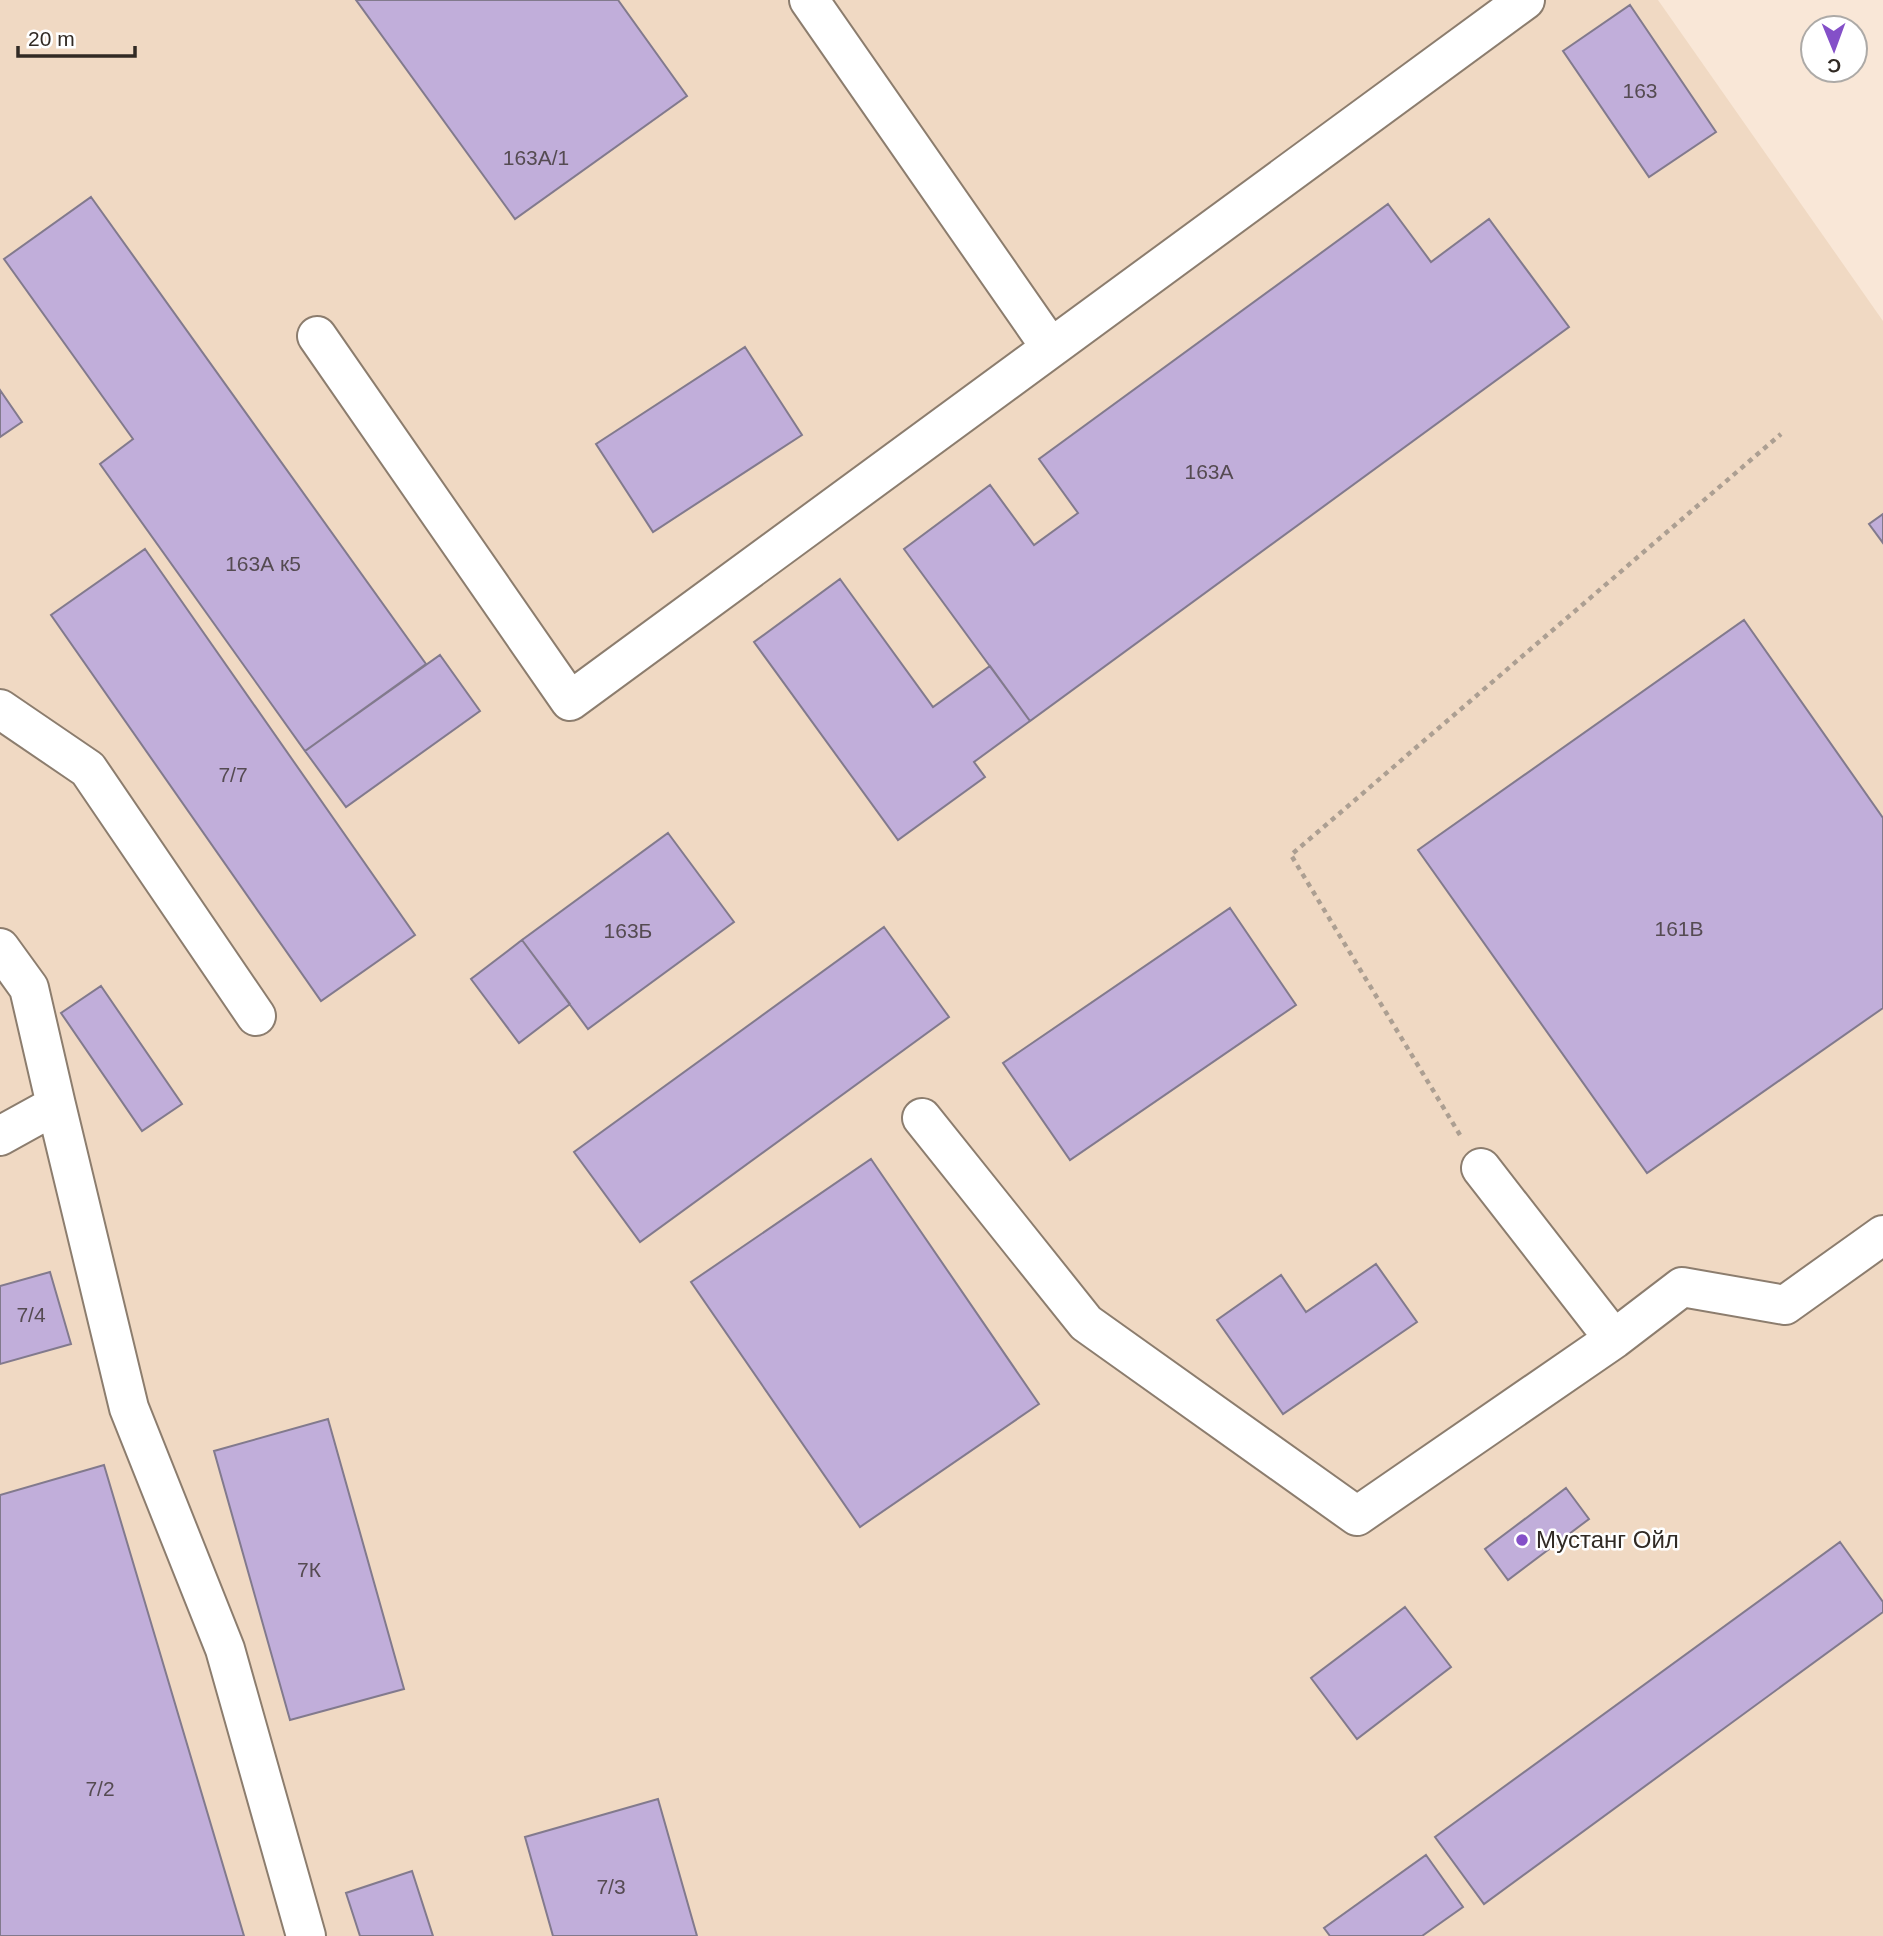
<svg xmlns="http://www.w3.org/2000/svg" width="1883" height="1936" viewBox="0 0 1883 1936" font-family="Helvetica,sans-serif">
  <rect width="100%" height="100%" fill="#f9e7d7"/>
  <path fill="#f0d9c3" d="M0,0H1658L1883,321V1936H0Z"/>
  <path fill="#c1aeda" stroke="#827a8d" stroke-width="2" d="M356,0H618L687,96L515,219Z
    M1630,5L1716,132L1649,177L1563,51Z
    M91,197L426,664L305,751L100,464L133,439L4,259Z
    M1388,204L1431,262L1489,219L1569,327L1030,721L904,549L990,485L1034,545L1078,513L1039,459Z
    M745,347L802,435L653,532L596,444Z
    M0,390L22,422L0,437Z
    M1883,514V543L1869,524Z
    M145,549L415,935L321,1001L51,615Z
    M840,579L933,707L990,666L1030,721L974,762L985,777L898,840L754,642Z
    M1744,620L1883,818V1008L1647,1173L1418,850Z
    M440,655L480,711L346,807L305,751Z
    M668,833L734,922L588,1029L522,940Z
    M1230,908L1296,1005L1070,1160L1003,1063Z
    M884,927L949,1017L640,1242L574,1152Z
    M522,940L570,1004L519,1043L471,979Z
    M101,986L182,1104L142,1131L61,1013Z
    M871,1159L1039,1404L860,1527L691,1282Z
    M1376,1264L1417,1322L1283,1414L1217,1320L1281,1275L1306,1312Z
    M50,1272L71,1344L0,1364V1286Z
    M328,1419L404,1689L290,1720L214,1451Z
    M104,1465L157,1643L244,1936H0V1495Z
    M1566,1488L1589,1519L1508,1580L1485,1549Z
    M1840,1542L1883,1602V1612L1484,1904L1435,1837Z
    M1405,1607L1451,1667L1357,1739L1311,1678Z
    M658,1799L697,1936H553L525,1837Z
    M1426,1855L1463,1907L1422,1936H1330L1324,1928Z
    M412,1871L433,1936H360L346,1893Z"/>
  <g fill="none" stroke-linecap="round" stroke-linejoin="round">
    <g stroke="#8c7d6e" stroke-width="42">
      <path id="minor" d="M809,0L1051,348
        M317,336L570,701L1525,0
        M0,709L88,769L256,1016
        M0,948L29,988L56,1105
        M922,1118L1086,1323L1357,1516L1614,1339
        M0,1136L56,1105L129,1408L225,1649L306,1936
        M1481,1168L1614,1339L1682,1287L1785,1305L1883,1235"/>
    </g>
    <path stroke="#ac9f92" stroke-width="4.5" stroke-dasharray="5 5" stroke-linecap="butt" d="M1460,1135L1291,855L1781,434"/>
    <use href="#minor" stroke="#fff" stroke-width="38"/>
  </g>
  <circle fill="#8450c8" stroke="#fff" stroke-width="2.5" cx="1522" cy="1540" r="7"/>
  <g text-anchor="middle" stroke-width="5" stroke-linejoin="round" paint-order="stroke">
    <g font-size="21" fill="#554b52">
      <text x="1640" y="98">163</text>
      <text x="536" y="165">163А/1</text>
      <text x="1209" y="479">163А</text>
      <text x="263" y="571">163А к5</text>
      <text x="233" y="782">7/7</text>
      <text x="1679" y="936">161В</text>
      <text x="628" y="938">163Б</text>
      <text x="31" y="1322">7/4</text>
      <text x="309" y="1577">7К</text>
      <text x="100" y="1796">7/2</text>
      <text x="611" y="1894">7/3</text>
    </g>
    <g font-size="24" fill="#312a24" stroke="#fff" text-anchor="start">
      <text x="1536" y="1548">Мустанг Ойл</text>
    </g>
  </g>
  <g transform="translate(1834 49) rotate(179)"><circle r="33" fill="#ffffff" stroke="#adaaa7" stroke-width="2"/>
  <path d="M0-5L12 26L0 18L-12 26Z" fill="#8450c8"/>
  <text y="-10" font-size="19" font-weight="bold" text-anchor="middle" fill="#312a24">С</text>
  </g>
  <path d="M18 46v10h117v-10" fill="none" stroke="#312a24" stroke-width="3.5"/>
  <text x="28" y="46" font-size="21" fill="#312a24" stroke="#ffffff" stroke-width="5" paint-order="stroke">20 m</text>
</svg>
